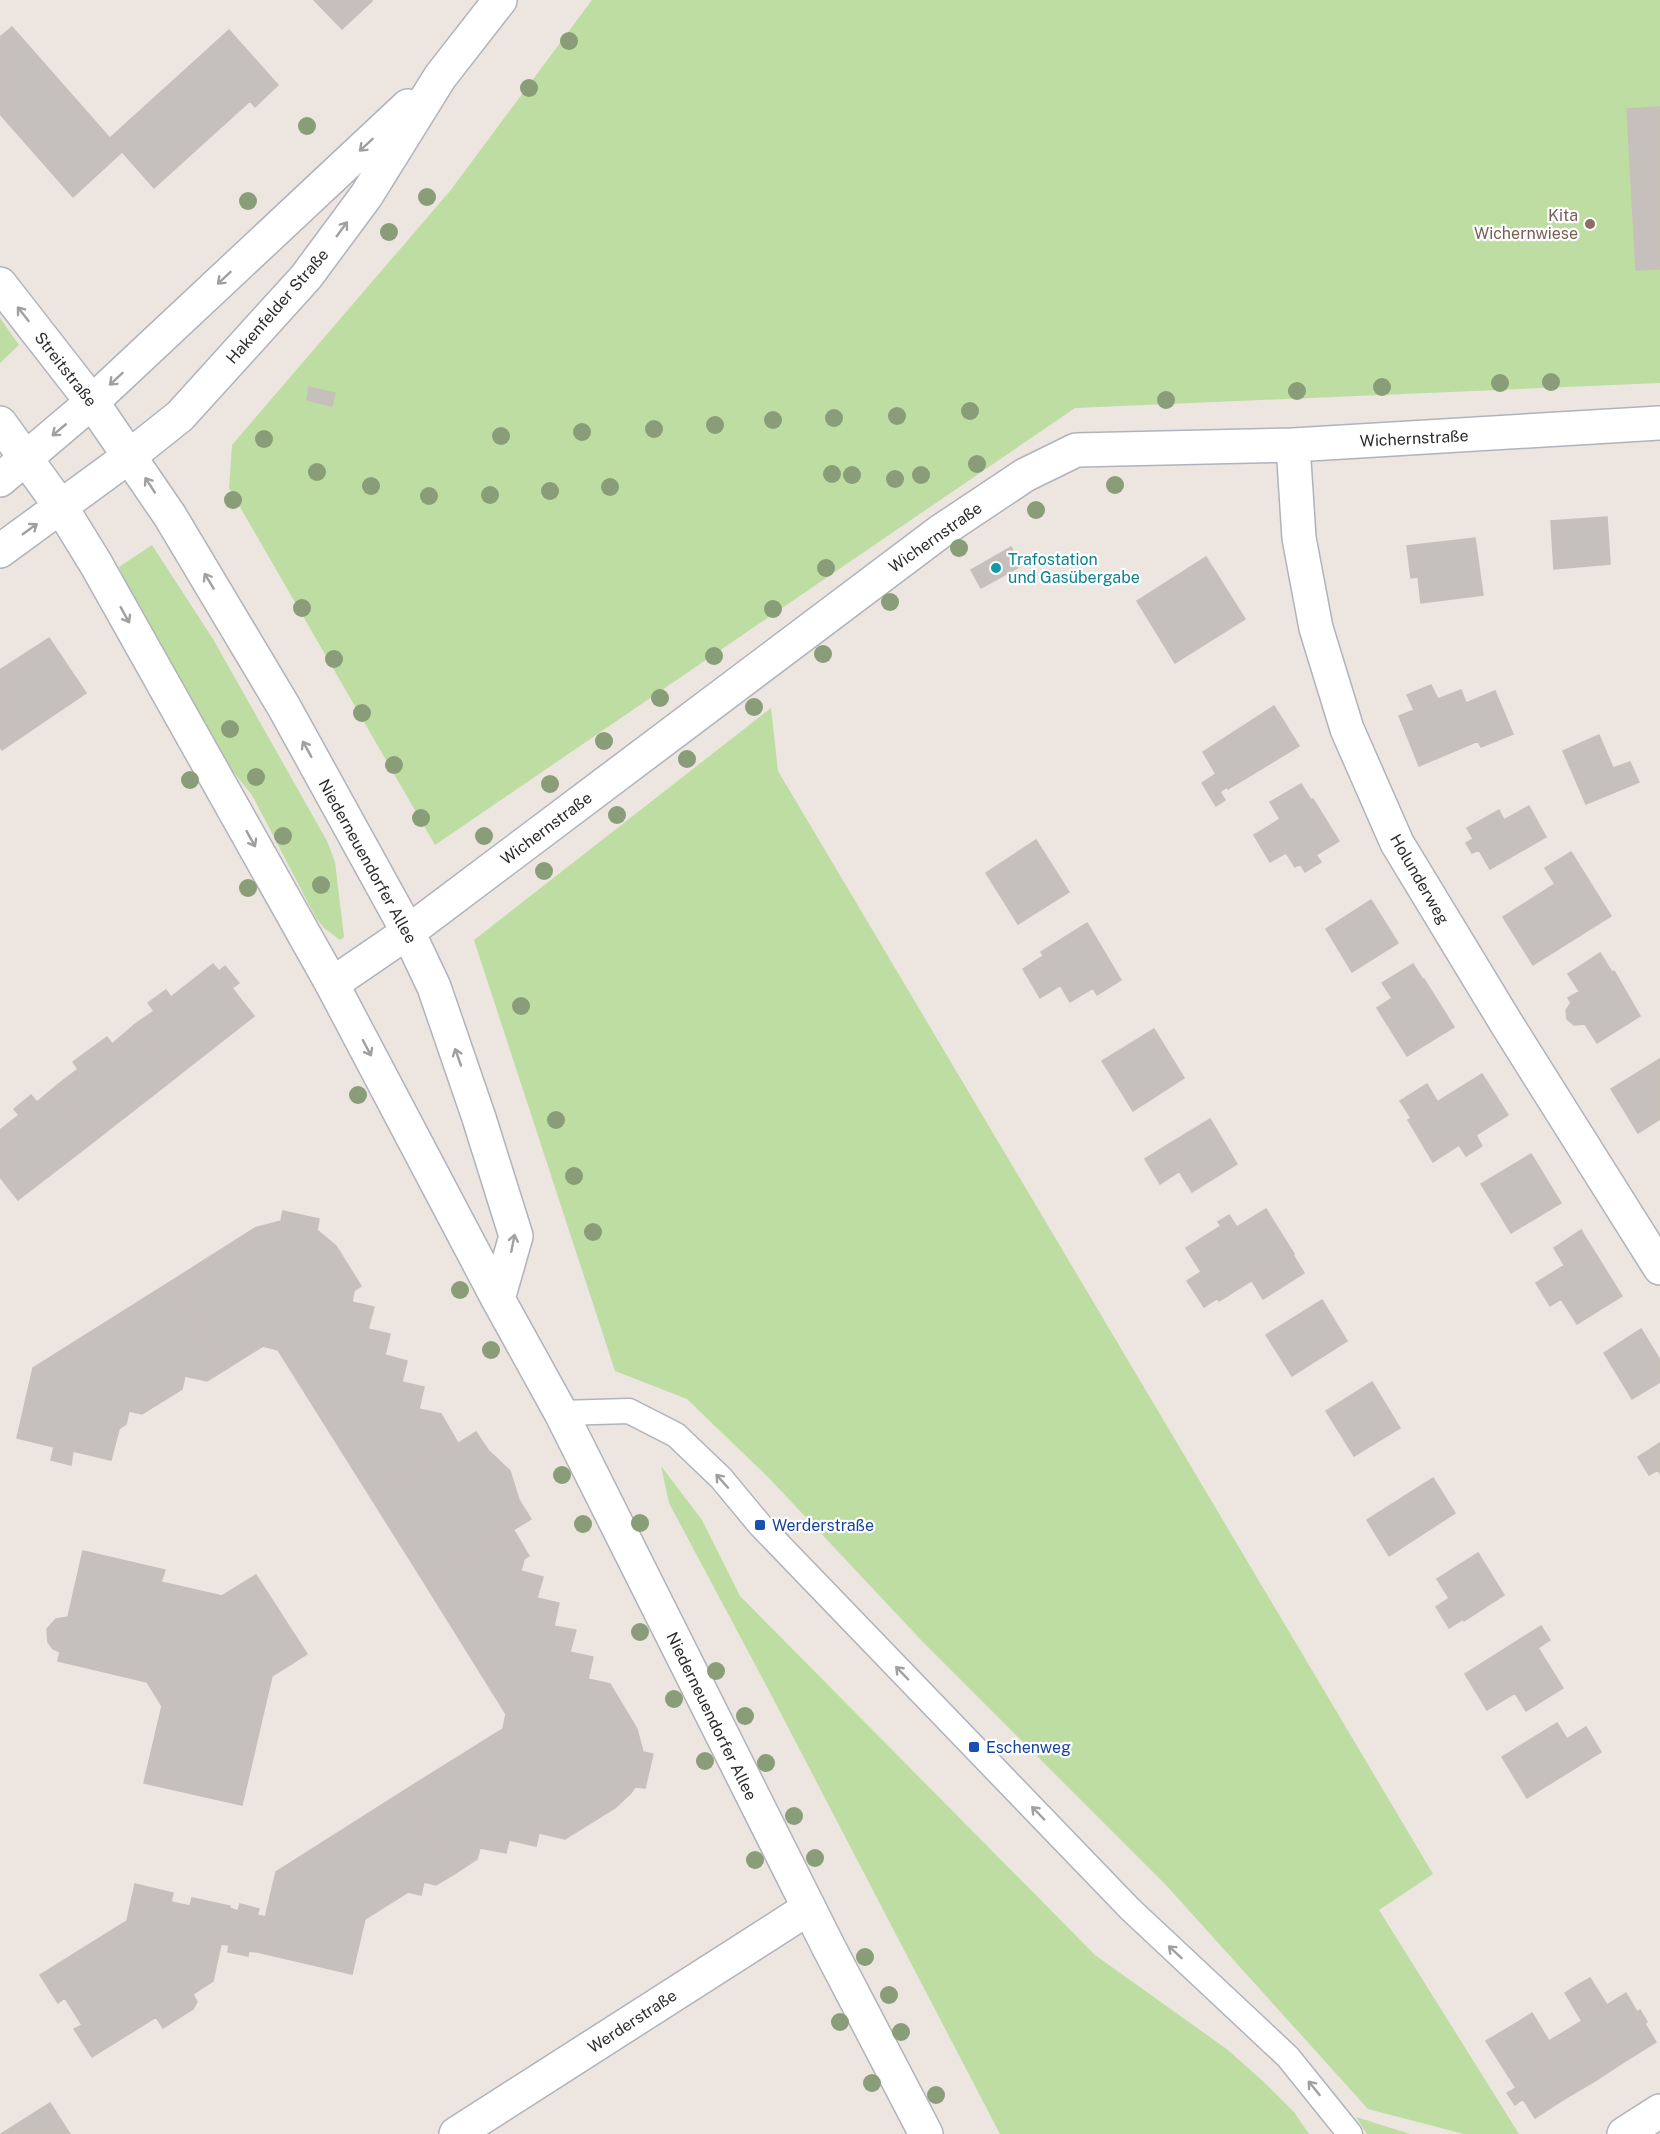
<svg xmlns="http://www.w3.org/2000/svg" width="1660" height="2134" viewBox="0 0 1660 2134" font-family="'Public Sans',sans-serif">
  <rect width="100%" height="100%" fill="#ece5e0"/>
  <path fill="#bedda2" d="M592,0H1660V383L1075,408L435,845L229,488L232,445L450,191Z
    M0,318L19,345L0,363Z
    M152,545L213,639L327,841L335,862L344,937L340,940L324,928L316,918L252,795L218,753L142,621L119,567Z
    M771,708L778,771L1433,1874L1379,1910L1519,2134H1464L1368,2109L1165,1884L922,1641L769,1478L687,1399L615,1371L474,940Z
    M661,1466L702,1520L740,1596L1095,1955L1228,2050L1266,2084L1294,2112L1309,2134H1000L766,1685L669,1503Z
    M1356,2117L1410,2134H1367Z"/>
  <path fill="#c5c0bb" stroke="#c7c0b9" stroke-width="1.5" d="M314,0H371L372,1L342,29Z
    M12,27L122,152L73,197L0,114V37Z
    M229,30L278,85L255,107L250,101L154,188L110,138Z
    M1660,107V269L1636,270L1627,109Z
    M309,387L335,393L332,406L307,400Z
    M1607,517L1610,564L1554,569L1551,521Z
    M1475,538L1483,595L1421,603L1418,577L1411,578L1407,546Z
    M1011,547L1021,566L981,588L971,570Z
    M1206,557L1245,619L1175,663L1137,601Z
    M49,638L86,693L2,750L0,747V670Z
    M1431,685L1438,699L1461,690L1466,703L1495,691L1513,734L1481,747L1478,741L1419,766L1399,716L1414,710L1407,695Z
    M1274,706L1299,746L1228,789L1227,787L1220,792L1225,800L1216,806L1202,783L1216,774L1203,752Z
    M1599,735L1613,768L1630,762L1639,782L1586,804L1563,751Z
    M1301,784L1311,800L1313,799L1339,841L1316,855L1321,862L1305,872L1300,864L1295,867L1269,826L1280,819L1270,802Z
    M1529,806L1546,837L1490,869L1479,850L1472,853L1466,843L1473,839L1467,828L1499,810L1504,820Z
    M1269,826L1286,853L1270,862L1254,835Z
    M1036,840L1069,892L1018,924L986,873Z
    M1571,852L1611,916L1533,965L1503,917L1555,884L1545,868Z
    M1371,900L1398,943L1352,972L1326,929Z
    M1087,923L1121,980L1097,995L1093,988L1070,1002L1041,952Z
    M1600,953L1612,972L1579,991L1568,974Z
    M1043,956L1061,985L1040,998L1023,969Z
    M213,964L219,971L225,966L239,983L232,988L254,1016L175,1078L134,1025L154,1011L148,1003L166,990L171,997Z
    M1413,964L1423,980L1424,979L1454,1027L1407,1056L1377,1008L1392,998L1382,983Z
    M1614,971L1640,1016L1597,1043L1585,1024L1574,1025L1567,1019L1566,1010L1571,1003L1568,998Z
    M134,1025L175,1078L97,1139L56,1086L78,1069L73,1062L107,1037L112,1044Z
    M1154,1029L1184,1078L1133,1111L1102,1061Z
    M1660,1059V1119L1638,1133L1611,1089Z
    M1482,1074L1508,1115L1476,1135L1482,1146L1466,1156L1459,1145L1433,1162L1408,1120Z
    M1427,1084L1437,1101L1411,1118L1400,1101Z
    M56,1086L97,1139L18,1200L0,1177V1130L19,1115L14,1109L31,1095L37,1102Z
    M1210,1119L1237,1164L1192,1192L1164,1147Z
    M1164,1147L1180,1171L1160,1184L1145,1159Z
    M1531,1154L1561,1203L1511,1233L1481,1184Z
    M1266,1209L1294,1254L1219,1301L1218,1298L1204,1307L1187,1281L1201,1272L1186,1248L1221,1226L1218,1222L1229,1215L1237,1227Z
    M283,1211L319,1219L317,1230L336,1246L361,1286L354,1291L352,1302L374,1307L368,1329L390,1334L385,1355L407,1361L402,1382L424,1387L419,1409L441,1414L458,1443L371,1498L278,1350L263,1346L228,1368L173,1280L255,1228L281,1221Z
    M1581,1230L1592,1248L1564,1265L1554,1248Z
    M1592,1248L1622,1296L1577,1324L1561,1299L1550,1306L1536,1283Z
    M1293,1255L1304,1273L1263,1299L1252,1281Z
    M173,1280L228,1368L207,1381L185,1376L182,1389L142,1414L129,1411L126,1424L119,1429L111,1460L73,1451L71,1465L51,1460L54,1447L17,1438L33,1368Z
    M1322,1300L1347,1341L1292,1376L1266,1335Z
    M1641,1329L1660,1360V1382L1632,1399L1604,1353Z
    M1372,1382L1400,1428L1354,1456L1326,1411Z
    M476,1432L488,1450L510,1471L519,1500L531,1519L425,1584L371,1498Z
    M1660,1443V1474L1658,1470L1649,1475L1638,1457Z
    M1433,1478L1455,1513L1389,1556L1367,1520Z
    M513,1529L529,1556L524,1559L521,1571L543,1577L537,1598L559,1603L554,1626L576,1630L570,1652L593,1657L588,1679L610,1684L637,1729L643,1752L653,1754L645,1788L635,1787L631,1793L615,1808L565,1839L539,1833L536,1846L509,1840L506,1853L480,1848L477,1859L456,1873L405,1790L503,1729L506,1714L425,1584Z
    M83,1551L165,1570L161,1582L222,1596L256,1575L307,1654L272,1676L242,1805L144,1783L162,1706L147,1682L58,1661L60,1652L53,1649L48,1642L47,1629L56,1619L68,1617Z
    M1478,1553L1504,1595L1464,1621L1463,1619L1449,1628L1436,1607L1449,1598L1437,1579Z
    M1541,1626L1550,1640L1538,1648L1563,1688L1526,1711L1515,1693L1487,1710L1465,1674Z
    M1557,1723L1567,1739L1586,1727L1601,1752L1527,1798L1502,1757Z
    M405,1790L456,1873L436,1885L424,1882L421,1895L408,1892L365,1919L352,1974L257,1952L276,1872Z
    M135,1884L173,1893L171,1902L190,1906L192,1898L230,1906V1908L238,1911L240,1904L259,1909L257,1915L266,1917L257,1952L249,1951L248,1956L228,1952L229,1945L221,1944L213,1981L193,1994L197,2002L193,2009L163,2028L156,2017L92,2057L74,2029L82,2025L65,1998L58,2003L40,1975L127,1921Z
    M1590,1978L1607,2005L1626,1993L1637,2012L1640,2010L1647,2022L1645,2024L1656,2042L1624,2062L1576,1986Z
    M1576,1986L1624,2062L1595,2081L1564,2032L1582,2021L1565,1993Z
    M1532,2013L1549,2041L1564,2032L1595,2081L1566,2098L1518,2022Z
    M1518,2022L1566,2098L1535,2118L1523,2099L1515,2105L1507,2093L1516,2088L1486,2041Z
    M50,2103L70,2134H32L23,2120Z
    M23,2120L32,2134H1Z"/>
  <g fill="none" stroke-linecap="round" stroke-linejoin="round">
    <g stroke="#b0b3bb" stroke-width="27">
      <path id="service" d="M561,1413L629,1411L676,1435L721,1478L760,1525L1130,1909L1288,2057L1350,2134"/>
    </g>
    <g stroke="#b0b3bb" stroke-width="36">
      <path id="minor" d="M1293,445L1299,538L1316,628L1347,729L1397,843L1508,1026L1660,1268
        M0,480L92,402L408,106
        M0,551L131,455L180,416L306,277L366,196L440,77L500,0
        M332,984L408,932L941,531L1025,475L1076,450L1293,445L1660,423
        M456,2134L809,1908
        M1624,2134L1660,2111"/>
    </g>
    <g stroke="#b0b3bb" stroke-width="36">
      <path id="secondary" d="M0,284L92,402L170,516L284,707L408,932L434,987L479,1118L516,1236L498,1299
        M0,423L61,507L96,564L332,984L498,1299L561,1413L828,1946L926,2134"/>
    </g>
    <use href="#service" stroke="#fff" stroke-width="24"/>
    <use href="#minor" stroke="#fff" stroke-width="33"/>
    <use href="#secondary" stroke="#fff" stroke-width="33"/>
  </g>
  <g fill="#899d78">
    <circle cx="569" cy="41" r="9"/>
    <circle cx="529" cy="88" r="9"/>
    <circle cx="307" cy="126" r="9"/>
    <circle cx="427" cy="197" r="9"/>
    <circle cx="248" cy="201" r="9"/>
    <circle cx="389" cy="232" r="9"/>
    <circle cx="1551" cy="382" r="9"/>
    <circle cx="1500" cy="383" r="9"/>
    <circle cx="1382" cy="387" r="9"/>
    <circle cx="1297" cy="391" r="9"/>
    <circle cx="1166" cy="400" r="9"/>
    <circle cx="970" cy="411" r="9"/>
    <circle cx="897" cy="416" r="9"/>
    <circle cx="834" cy="418" r="9"/>
    <circle cx="773" cy="420" r="9"/>
    <circle cx="715" cy="425" r="9"/>
    <circle cx="654" cy="429" r="9"/>
    <circle cx="582" cy="432" r="9"/>
    <circle cx="501" cy="436" r="9"/>
    <circle cx="264" cy="439" r="9"/>
    <circle cx="977" cy="464" r="9"/>
    <circle cx="317" cy="472" r="9"/>
    <circle cx="832" cy="474" r="9"/>
    <circle cx="852" cy="475" r="9"/>
    <circle cx="921" cy="475" r="9"/>
    <circle cx="895" cy="479" r="9"/>
    <circle cx="1115" cy="485" r="9"/>
    <circle cx="371" cy="486" r="9"/>
    <circle cx="610" cy="487" r="9"/>
    <circle cx="550" cy="491" r="9"/>
    <circle cx="490" cy="495" r="9"/>
    <circle cx="429" cy="496" r="9"/>
    <circle cx="233" cy="500" r="9"/>
    <circle cx="1036" cy="510" r="9"/>
    <circle cx="959" cy="548" r="9"/>
    <circle cx="826" cy="568" r="9"/>
    <circle cx="890" cy="602" r="9"/>
    <circle cx="302" cy="608" r="9"/>
    <circle cx="773" cy="609" r="9"/>
    <circle cx="823" cy="654" r="9"/>
    <circle cx="714" cy="656" r="9"/>
    <circle cx="334" cy="659" r="9"/>
    <circle cx="660" cy="698" r="9"/>
    <circle cx="754" cy="707" r="9"/>
    <circle cx="362" cy="713" r="9"/>
    <circle cx="230" cy="729" r="9"/>
    <circle cx="604" cy="741" r="9"/>
    <circle cx="687" cy="759" r="9"/>
    <circle cx="394" cy="765" r="9"/>
    <circle cx="256" cy="777" r="9"/>
    <circle cx="190" cy="780" r="9"/>
    <circle cx="550" cy="784" r="9"/>
    <circle cx="617" cy="815" r="9"/>
    <circle cx="421" cy="818" r="9"/>
    <circle cx="283" cy="836" r="9"/>
    <circle cx="484" cy="836" r="9"/>
    <circle cx="544" cy="871" r="9"/>
    <circle cx="321" cy="885" r="9"/>
    <circle cx="248" cy="888" r="9"/>
    <circle cx="521" cy="1006" r="9"/>
    <circle cx="358" cy="1095" r="9"/>
    <circle cx="556" cy="1120" r="9"/>
    <circle cx="574" cy="1176" r="9"/>
    <circle cx="593" cy="1232" r="9"/>
    <circle cx="460" cy="1290" r="9"/>
    <circle cx="491" cy="1350" r="9"/>
    <circle cx="562" cy="1475" r="9"/>
    <circle cx="640" cy="1523" r="9"/>
    <circle cx="583" cy="1524" r="9"/>
    <circle cx="640" cy="1632" r="9"/>
    <circle cx="716" cy="1671" r="9"/>
    <circle cx="674" cy="1699" r="9"/>
    <circle cx="745" cy="1716" r="9"/>
    <circle cx="705" cy="1761" r="9"/>
    <circle cx="766" cy="1763" r="9"/>
    <circle cx="794" cy="1816" r="9"/>
    <circle cx="815" cy="1858" r="9"/>
    <circle cx="755" cy="1860" r="9"/>
    <circle cx="865" cy="1957" r="9"/>
    <circle cx="889" cy="1995" r="9"/>
    <circle cx="840" cy="2022" r="9"/>
    <circle cx="901" cy="2032" r="9"/>
    <circle cx="872" cy="2083" r="9"/>
    <circle cx="936" cy="2095" r="9"/>
  </g>
  <defs><path id="oneway-shaft" d="M-6 0H5M1.5-3L5.5 0L1.5 3" fill="none" stroke-width="1.6" stroke-linecap="round" stroke-linejoin="round" transform="scale(1.5)"/></defs>
  <g stroke="#a0a0a0">
    <use href="#oneway-shaft" transform="translate(366 145) rotate(137)"/>
    <use href="#oneway-shaft" transform="translate(342 229) rotate(-54)"/>
    <use href="#oneway-shaft" transform="translate(224 278) rotate(137)"/>
    <use href="#oneway-shaft" transform="translate(23 314) rotate(-128)"/>
    <use href="#oneway-shaft" transform="translate(116 379) rotate(137)"/>
    <use href="#oneway-shaft" transform="translate(59 430) rotate(140)"/>
    <use href="#oneway-shaft" transform="translate(150 485) rotate(-123)"/>
    <use href="#oneway-shaft" transform="translate(30 529) rotate(-36)"/>
    <use href="#oneway-shaft" transform="translate(209 581) rotate(-121)"/>
    <use href="#oneway-shaft" transform="translate(125 615) rotate(61)"/>
    <use href="#oneway-shaft" transform="translate(307 749) rotate(-119)"/>
    <use href="#oneway-shaft" transform="translate(251 839) rotate(61)"/>
    <use href="#oneway-shaft" transform="translate(367 1048) rotate(62)"/>
    <use href="#oneway-shaft" transform="translate(458 1057) rotate(-109)"/>
    <use href="#oneway-shaft" transform="translate(513 1243) rotate(-79)"/>
    <use href="#oneway-shaft" transform="translate(722 1481) rotate(-132)"/>
    <use href="#oneway-shaft" transform="translate(902 1673) rotate(-134)"/>
    <use href="#oneway-shaft" transform="translate(1038 1813) rotate(-134)"/>
    <use href="#oneway-shaft" transform="translate(1175 1952) rotate(-137)"/>
    <use href="#oneway-shaft" transform="translate(1314 2088) rotate(-129)"/>
  </g>
  <circle fill="#8d6e63" stroke="#fff" stroke-width="2" cx="1590" cy="224" r="6"/>
  <circle fill="#0f9aa8" stroke="#fff" stroke-width="2" cx="996" cy="568" r="6"/>
  <g fill="#1a4fb4" stroke="#fff" stroke-width="2">
    <rect x="754" y="1519" width="12" height="12" rx="3"/>
    <rect x="968" y="1741" width="12" height="12" rx="3"/>
  </g>
  <g text-anchor="middle" stroke-width="4.5" stroke-linejoin="round" paint-order="stroke">
    <g font-size="16" fill="#785e54" stroke="#fff" text-anchor="end">
      <text x="1578" y="221">Kita<tspan x="1578" dy="18">Wichernwiese</tspan></text>
    </g>
    <g font-size="16" fill="#2c2c2c" stroke="#fff">
      <text transform="translate(277 306) rotate(-49)" y="6">Hakenfelder Straße</text>
      <text transform="translate(66 369) rotate(52)" y="6">Streitstraße</text>
      <text transform="translate(1414 438) rotate(-3)" y="6">Wichernstraße</text>
      <text transform="translate(935 537) rotate(-35)" y="6">Wichernstraße</text>
      <text transform="translate(546 828) rotate(-37)" y="6">Wichernstraße</text>
      <text transform="translate(368 861) rotate(61)" y="6">Niederneuendorfer Allee</text>
      <text transform="translate(1420 879) rotate(60)" y="6">Holunderweg</text>
      <text transform="translate(712 1716) rotate(64)" y="6">Niederneuendorfer Allee</text>
      <text transform="translate(632 2021) rotate(-33)" y="6">Werderstraße</text>
    </g>
    <g font-size="16" fill="#0d838f" stroke="#fff" text-anchor="start">
      <text x="1008" y="565">Trafostation<tspan x="1008" dy="18">und Gasübergabe</tspan></text>
    </g>
    <g font-size="16" fill="#164399" stroke="#fff" text-anchor="start">
      <text x="772" y="1531">Werderstraße</text>
      <text x="986" y="1753">Eschenweg</text>
    </g>
  </g>
</svg>
